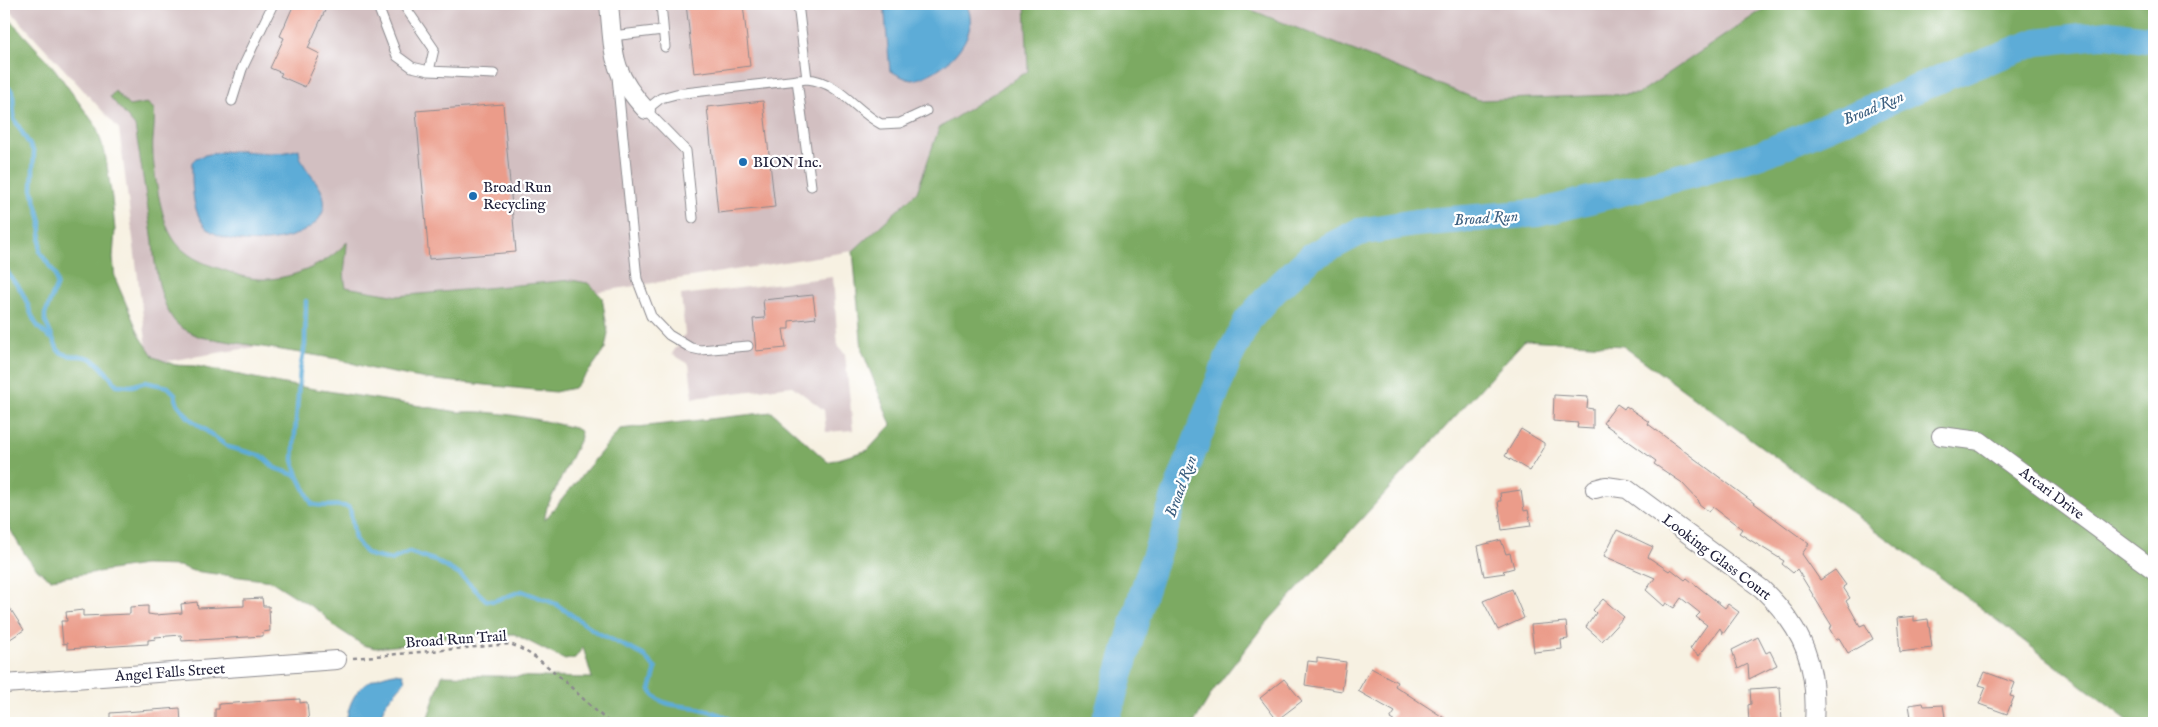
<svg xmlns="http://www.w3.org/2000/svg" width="2158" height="727" viewBox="0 0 2158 727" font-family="'IM FELL English',serif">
  <rect width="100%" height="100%" fill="#fff"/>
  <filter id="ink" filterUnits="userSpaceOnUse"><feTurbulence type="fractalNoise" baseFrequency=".02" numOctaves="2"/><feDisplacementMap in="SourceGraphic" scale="10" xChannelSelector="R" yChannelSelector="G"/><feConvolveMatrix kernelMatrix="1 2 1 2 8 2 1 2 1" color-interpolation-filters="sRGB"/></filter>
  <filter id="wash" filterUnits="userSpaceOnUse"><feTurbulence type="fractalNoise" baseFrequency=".0096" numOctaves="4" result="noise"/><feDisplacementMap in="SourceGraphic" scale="20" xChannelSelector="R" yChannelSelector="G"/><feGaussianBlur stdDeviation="1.12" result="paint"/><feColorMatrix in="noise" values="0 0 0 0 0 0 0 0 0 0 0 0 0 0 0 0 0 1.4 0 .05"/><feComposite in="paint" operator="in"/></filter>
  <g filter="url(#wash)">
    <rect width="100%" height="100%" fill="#f7f1e2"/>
    <path fill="#d2bfc1" d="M4,4H1025L1028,71L939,128L917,192L853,251L149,364L119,129Z
      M1236,4H1771L1638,94L1478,100Z
      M833,277L838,346L845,354L853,430L826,432L824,410L792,386L693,398L689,364L672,354L685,334L681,295Z"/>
    <path fill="#7caa62" stroke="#4f664e" d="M1025,4H1236L1479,100L1638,94L1771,4H2154V723H2131L1944,580L1623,346L1525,340L1261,629L1213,691L1194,723H426L442,675L592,678L583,647L575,658L565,660L514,634L430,638L404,645L375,648L363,645L334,626L320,612L271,581L193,571L179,566L144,565L51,579C27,566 18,541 4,519V13L54,68L96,126L105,153L112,198L115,230L113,258L115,278L140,336L154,357L175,365L196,366L284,384L458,412C498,410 536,419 575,428L580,431L581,437L547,507L544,521L620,429L772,412L828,462L868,450L891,425L862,350L853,251L917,192L939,128L1028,71Z
      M115,91L129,106L147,103L154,109C155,120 154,128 153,139C151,160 160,214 170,233C181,254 199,262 221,269C233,273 245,278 258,279C288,281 327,265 347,242C347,257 342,272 346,287L398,296L571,280L588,283L602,297L608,333L605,349L590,370L574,388L555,392L426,379L372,369L338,359L200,337C192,333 182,329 176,323C160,305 154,264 153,241L135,126L110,97Z"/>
    <path fill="#5dacd7" stroke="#406789" d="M884,4H966C982,32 951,65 927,75C923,77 916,80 912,80C905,79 897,74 890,71Z
      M299,149C299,170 328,185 324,207C318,246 225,252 204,225C191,209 192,181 192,162L196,158C209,153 226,151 240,151C260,152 279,156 299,149Z
      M394,673L403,674L405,681L386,703L377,723H346C350,692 364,679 394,673Z"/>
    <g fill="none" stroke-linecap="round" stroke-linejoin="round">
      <path stroke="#5dacd7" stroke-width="4.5" d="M4,84L13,92L14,119L34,152L32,189L41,221L40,252L55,274L57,284L45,314V321L58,350C69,360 80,353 92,359C102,365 109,377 117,385L132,386L145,382L168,387L175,394L177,403L189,418L228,447L262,456L275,468L298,476L312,504C325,509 338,502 350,508L355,539L365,552L372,556L391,560L409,552L436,561L460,575L486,600L494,601L522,591L556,604L596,632L643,655L656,669L650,690C659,707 680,705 697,708C711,711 726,717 738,723
        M4,263C6,275 14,279 20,289C34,311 27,321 51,338
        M298,476L293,460L300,370L305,345L306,301"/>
      <path stroke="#5dacd7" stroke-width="28" d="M1105,723L1143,594L1175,497L1228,359L1248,320L1274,291L1311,257L1359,232L1415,223L1538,213L1693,174L1768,152L1947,76L2037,42L2108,34L2154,40"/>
    </g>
    <g id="blocks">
      <path fill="#eb9c8a" d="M294,4H328L308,48L320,54L305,87L280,76L282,73L270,68L284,38L280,36Z
        M686,4H743L750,66L694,73Z
        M763,101L775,207L718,213L707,107Z
        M503,104L516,252L429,259L416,111Z
        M813,295L816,318L789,321V329H783L786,348L756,351L753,319L765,318L763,300Z
        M1554,395L1588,397L1587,408L1593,409V429L1577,428L1578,423L1553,421Z
        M1617,404L1624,409L1626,406L1649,422L1648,424L1809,544L1802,554L1820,580L1835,570L1846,585L1843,587L1850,598L1846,601L1860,626L1865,624L1873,639L1848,653L1839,638L1836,640L1829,628L1832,626L1797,569L1793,573L1782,564L1784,561L1739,533L1742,529L1713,507L1709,512L1698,503L1699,501L1681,482L1654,464L1656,461L1603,423Z
        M1521,429L1544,443V448L1530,471L1505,456Z
        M1521,490L1524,511L1528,510L1531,526L1502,530L1498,501H1501L1500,493Z
        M1617,530L1653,547L1648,557L1669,571L1671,569L1685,580L1687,578L1725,608L1728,604L1739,612L1723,634L1720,628L1699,656L1690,649L1707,625L1696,617L1700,613L1681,598L1674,608L1666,603L1664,606L1646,590L1655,578L1604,556Z
        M1501,540L1506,554L1510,553L1514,568L1503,571L1505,573L1484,576L1478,546Z
        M1512,589L1524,618L1498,630L1483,601Z
        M262,598L263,606H269L270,631L263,632V636L182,641L181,635L155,637L156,639L148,640V644L67,649V643L63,644L61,621H67L66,612L83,610V616L130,614V607L148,606V614L155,615L182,613L181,604L197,602L198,608L244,606V599Z
        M4,599L24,630L4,643Z
        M1603,599L1624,617L1602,641L1586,627L1596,613L1593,610Z
        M1914,616V621L1928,619L1932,648L1900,652L1897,618Z
        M1566,622L1568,639L1561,640L1562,649L1534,652L1531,625Z
        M1758,637L1766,653L1770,651L1777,665L1749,679L1748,664L1738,669L1732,650Z
        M1317,658L1346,662L1342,691L1305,685L1308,661L1317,662Z
        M1371,668L1397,682L1395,686L1452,723H1397L1390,719L1395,712L1358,691Z
        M1985,672L2015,683L2010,696L2014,697L2007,714L1979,704L1986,687L1979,685Z
        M1284,679L1302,701L1277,720L1260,698Z
        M1780,687L1782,723L1769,721L1749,723L1748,705L1751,704L1750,689Z
        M300,699V703L307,702L309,723H215V709H219V704Z
        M1923,703L1924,706L1943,705L1946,723H1912L1909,705Z
        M180,708L181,723H110V713Z"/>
    </g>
  </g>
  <g filter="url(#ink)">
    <use href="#blocks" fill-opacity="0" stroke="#8c8a8e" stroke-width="1"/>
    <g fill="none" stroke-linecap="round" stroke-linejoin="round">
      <g stroke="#8c8a8e" stroke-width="11">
        <path id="lane" d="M377,4L397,56L412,67L429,71L434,49L403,4
          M661,4L665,47
          M612,36L663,30
          M429,71L494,74
          M617,77L637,279L651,316L669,335L691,348L700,350L748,346
          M807,79C840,82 854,110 881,124L900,123L926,111
          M797,80L811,186
          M232,101L242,69L273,4
          M693,218L686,151L646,110L661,98L676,94L807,79L798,4"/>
      </g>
      <g stroke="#8c8a8e" stroke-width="20">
        <path id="street" d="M609,4C614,53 610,71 646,110
          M1941,436L1980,441L2154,570
          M1595,489L1606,486L1627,489L1762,589C1804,629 1818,666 1814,723
          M4,684L337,660"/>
      </g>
      <path stroke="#8c8a8e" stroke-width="2.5" stroke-dasharray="4 4" stroke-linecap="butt" d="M353,658L510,644C549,659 578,697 610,723"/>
      <use href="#lane" stroke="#fff" stroke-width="9"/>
      <use href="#street" stroke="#fff" stroke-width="18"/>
    </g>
  </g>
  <g fill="#1f6fb2" stroke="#fff" stroke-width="2">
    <circle cx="743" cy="162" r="5"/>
    <circle cx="473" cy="196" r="5"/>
  </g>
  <g text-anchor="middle" stroke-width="4.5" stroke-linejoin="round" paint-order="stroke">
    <g font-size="15" fill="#22223b" stroke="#fff" text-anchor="start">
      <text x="753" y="167">BION Inc.</text>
      <text x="483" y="192">Broad Run<tspan x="483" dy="17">Recycling</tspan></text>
    </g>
    <g font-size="15" fill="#22223b" stroke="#fff">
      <text transform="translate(2052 493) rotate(37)" y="5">Arcari Drive</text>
      <text transform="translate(1717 557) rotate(37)" y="5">Looking Glass Court</text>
      <text transform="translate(456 639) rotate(-4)" y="5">Broad Run Trail</text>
      <text transform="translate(170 672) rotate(-4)" y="5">Angel Falls Street</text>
    </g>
    <g font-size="16" font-style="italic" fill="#3d6081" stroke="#fff">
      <text transform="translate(1873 107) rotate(-23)" y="6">Broad Run</text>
      <text transform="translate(1486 217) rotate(-4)" y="6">Broad Run</text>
      <text transform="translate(1180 486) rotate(-70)" y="6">Broad Run</text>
    </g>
  </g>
  <rect width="2158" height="727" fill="none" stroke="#fff" stroke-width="20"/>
</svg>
